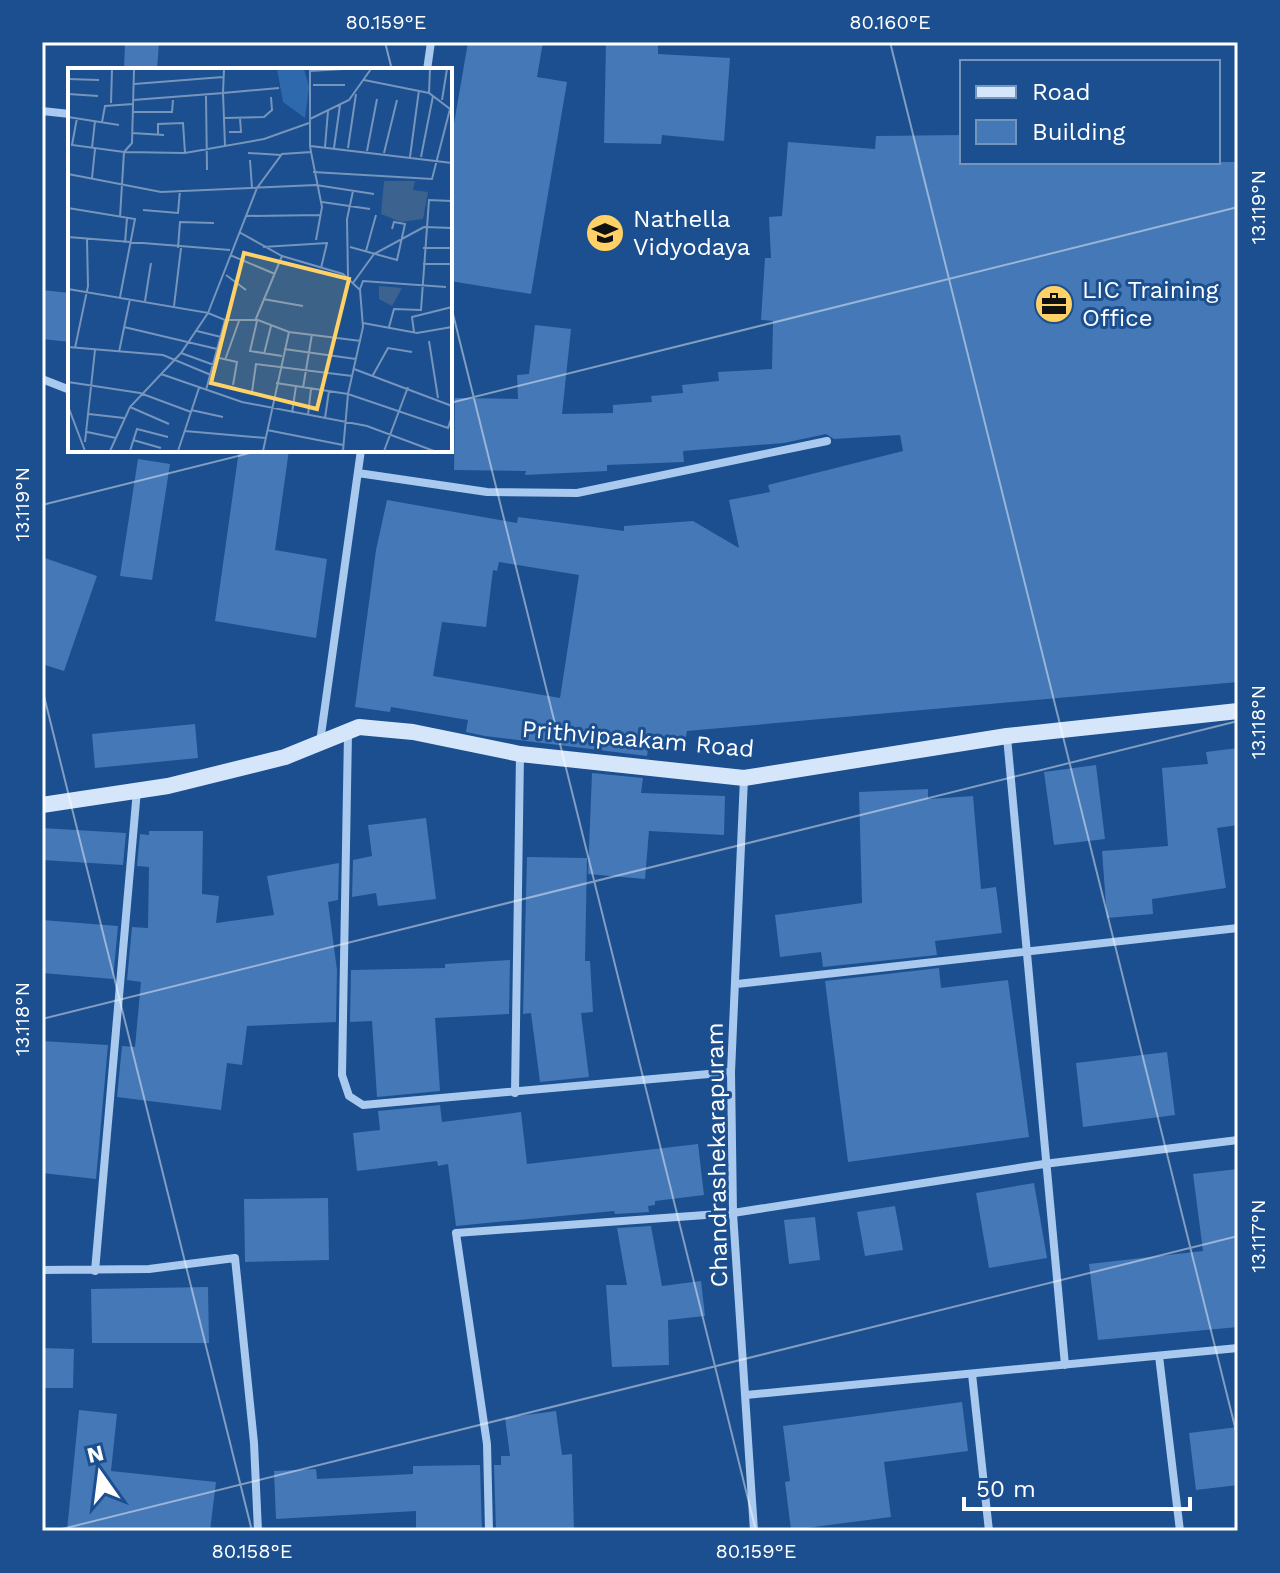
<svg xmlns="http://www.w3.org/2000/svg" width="1280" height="1573" viewBox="0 0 1280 1573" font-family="'Work Sans',sans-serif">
  <rect width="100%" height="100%" fill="#1b4f8f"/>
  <path fill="#4478b7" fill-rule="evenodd" d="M125,42H159L157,70H124Z
    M468,42H543L537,77L567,82L531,294L450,281V147Z
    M606,42H658V54L730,58L724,141L662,135L661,144L604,143Z
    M962,135V162H1238V682L687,731L685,742L650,737L647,756L485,736L466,732L468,720L391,707L390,712L355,707L376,550L387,500L517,523L518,517L624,531V526L693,521L739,548L729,500L770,492L768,485L903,451L900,435L834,439L826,434L784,443L683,451L684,462L607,465V471L525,475L526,471L454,470L455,398L518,399L517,375L529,374L535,325L571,329L562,414L613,413V405L652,402L651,396L683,393L682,385L719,381L718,372L772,369L773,321L761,320L765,258H771L769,217L782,216L788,142L875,149L876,136ZM499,562L579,575L560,698L433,676L442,622L486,627L493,570L497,571Z
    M42,290L70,293V342L42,339Z
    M239,450H289L275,550L327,559L316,638L215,621Z
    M138,459L170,464L152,580L120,576Z
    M42,557L97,576L64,671L42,664Z
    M195,724L198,758L95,768L92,734Z
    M1238,748V825L1217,828L1226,888L1152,899L1153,914L1107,918L1102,851L1168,846L1162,768L1208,764L1206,752Z
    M1096,765L1105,839L1054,845L1044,772Z
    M592,773L643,778L641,793L725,796L724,835L649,831L645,879L588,874Z
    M928,789V799L973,796L981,889L996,887L1002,933L935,941L937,955L823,967L821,952L780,957L775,915L862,903L859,792Z
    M426,818L436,899L378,906L376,893L352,897L353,860L372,856L368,825Z
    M42,828L126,833L123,865L42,860Z
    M149,831H203L202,894L219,896L216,923L274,915L267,876L339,863L338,900L328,902L337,970L336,1022L247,1026L242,1065L227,1063L221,1110L117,1097L122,1046L135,1047L141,982L127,980L132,927L148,928L149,867L137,866L140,834L149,835Z
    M527,857L587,858L585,961H590L593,1012L581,1013L589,1077L540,1082L531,1013L523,1014Z
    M42,920L118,926L113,979L42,973Z
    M510,960L509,1014L435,1018L440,1091L377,1097L372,1021L350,1022L351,970L445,968V964Z
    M939,968L941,988L1008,980L1029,1137L848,1162L825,981Z
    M42,1041L108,1045L96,1179L42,1173Z
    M1167,1052L1175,1115L1083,1127L1076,1063Z
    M440,1105L442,1122L521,1112L527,1164L698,1144L704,1195L655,1201V1205L648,1206L649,1212L615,1214L614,1211L456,1226L448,1164L438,1166L437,1161L357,1171L353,1133L380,1130L378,1111Z
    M1238,1169V1327L1098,1340L1089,1264L1203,1251L1193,1174Z
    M1034,1183L1047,1258L989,1268L976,1193Z
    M328,1198L329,1260L245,1262L244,1199Z
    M895,1206L903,1250L865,1256L857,1212Z
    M815,1217L820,1260L789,1264L784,1220Z
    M651,1226L662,1286L701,1281L705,1316L668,1320L669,1365L612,1367L606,1285H627L617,1228Z
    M208,1287L209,1343H92L91,1289Z
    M42,1348L74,1349L73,1388H42Z
    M962,1402L968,1451L884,1462L891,1517L791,1530L785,1482L790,1481L783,1426Z
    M79,1410L117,1414L111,1471L216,1482L210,1531H67Z
    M556,1411L562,1455L572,1454L574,1531H496L494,1465H501V1456H510L505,1418Z
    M1238,1427V1485L1196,1490L1189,1433Z
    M480,1465L482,1531H416V1511L276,1519L274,1471L316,1469L317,1479L413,1474V1466Z"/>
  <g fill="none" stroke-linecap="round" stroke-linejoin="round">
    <path stroke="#a9c9ee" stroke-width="8" d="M427,70L431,42
      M42,111L70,114
      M42,379L70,390
      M358,473L487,492L577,493L827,441
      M348,733L342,1075L349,1096L363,1105L731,1072
      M1007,737L1065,1365
      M320,742L361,450
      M744,778L731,1072L733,1213L754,1531
      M737,984L1238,928
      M515,1093L520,754
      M42,1270L149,1269L235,1258L254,1443L258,1531
      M95,1271L137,790
      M1159,1356L1180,1531
      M972,1374L989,1531
      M746,1395L1238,1348
      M489,1531L487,1444L456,1233L733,1213L1044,1164L1238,1140"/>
    <path stroke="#d6e6fa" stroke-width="16" d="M42,805L168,786L285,757L359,727L413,732L520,754L744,778L1007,736L1238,711"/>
  </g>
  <path fill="none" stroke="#fff" stroke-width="2" stroke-opacity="0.45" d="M385,42L392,70M890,42L1238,1439M450,302L756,1531M450,403L1238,207M42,505L262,450M42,688L252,1531M42,1019L1238,721M54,1531L1238,1236"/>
  <defs>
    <g id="school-disc" transform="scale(2)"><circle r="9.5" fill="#ffd166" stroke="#1b4f8f"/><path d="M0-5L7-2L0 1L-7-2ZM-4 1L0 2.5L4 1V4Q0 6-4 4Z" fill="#111"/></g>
    <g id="office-disc" transform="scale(2)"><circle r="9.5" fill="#ffd166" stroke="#1b4f8f"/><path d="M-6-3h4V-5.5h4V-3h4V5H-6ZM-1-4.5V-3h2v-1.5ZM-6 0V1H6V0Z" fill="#111"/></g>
  </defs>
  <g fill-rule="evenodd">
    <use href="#school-disc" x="605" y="233"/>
    <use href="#office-disc" x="1054" y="304"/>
  </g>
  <g text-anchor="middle" stroke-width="6" stroke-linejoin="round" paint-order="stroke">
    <g font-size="24" fill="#fff" stroke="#1b4f8f" text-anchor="start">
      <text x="633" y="227">Nathella<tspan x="633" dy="28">Vidyodaya</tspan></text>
      <text x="1082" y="298">LIC Training<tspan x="1082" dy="28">Office</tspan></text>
    </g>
    <g font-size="24" fill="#fff" stroke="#1b4f8f">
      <text transform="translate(638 739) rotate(5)" y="8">Prithvipaakam Road</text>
      <text transform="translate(717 1155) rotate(-91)" y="8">Chandrashekarapuram</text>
    </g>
  </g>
  <g transform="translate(68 68)">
    <rect width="384" height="384" fill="#1b4f8f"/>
    <path d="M209,1H236L241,19L237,50L215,34Z" fill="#2e69ad"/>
    <path d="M316,113H347L345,122L360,124L355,151L333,154L313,146ZM311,218L334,220L324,238L311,231Z" fill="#3c6290"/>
    <path fill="none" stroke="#7695bc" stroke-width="2" d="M242,1V78M242,3L276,1M0,11L31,12M66,16L155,9M245,17H277M361,25L362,1M0,26L30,28M138,28L139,102M65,32L155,25L156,1M374,32L379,1M43,35L44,1M65,44H104L105,32M0,49L51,57M9,50L4,77L56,84L117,85L196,71L241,55M156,50L196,49L204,42L203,29M242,51L281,32L303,1M34,54L37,38L65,36M161,64H173L172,50M64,65L96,67M90,66V56L115,55L117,85M157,78L155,25L211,20M257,79L260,43M24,80L27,53M266,80L272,37M280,80L288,26M299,83L309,31M243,84L254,139L248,172M180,85L213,87M316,85L329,32M342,89L351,22M353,89L365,28M182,92L184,120M245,104L364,111L382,41L361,25L296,12M0,106L93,124L248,117L306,126M24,110L27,81M254,134L302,141M0,140L67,151L52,229M75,142L110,145L112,122M178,148L253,147M52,149L56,84L64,75L66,1M356,159L384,160M171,164L214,188L275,206L292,222L295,259L280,326L275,383M0,169L162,182M57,175L59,150M195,179L259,175L253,200M282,179L329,192L337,156L326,154L324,161M110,180L112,154L146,155M355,180H384M298,183L308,147M162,187L207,206M355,196H384M158,207L178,222M280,209L279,151L285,123M285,215L306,186L356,159M0,221L140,245L189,120L214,86L243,84L242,78L384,95M292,221L295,213L378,219M195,231L235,238M77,233L83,195M106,238L113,180M187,253L214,188M189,253L182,283L214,288M295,255L349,265L384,259M56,259L149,281M321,259L326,241L353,242L361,132L384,133M129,263L153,269M346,264L344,249L384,239M361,273L370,330M0,279L95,287L143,307M7,280L20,218L19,171M216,281L288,291M51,284L62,231M113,285L146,297M196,286L203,258M147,289L169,294L165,317M157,292L171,253M286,301L384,338M93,306L174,334L299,358L366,383M305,307L320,280L344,284M0,314L72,325L123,344M208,315L280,326L380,360L384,348M235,320L244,266M138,322L157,252M184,324L188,296L284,308M0,338L17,383M62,339L101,356M123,342L155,349M224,345L228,318M21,346L56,350M240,347L243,321M257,350L261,323M199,362L275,377M117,363L198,370M19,364L48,370M65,372L93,380M17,374L27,282M42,383L62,339L113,285L140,245L157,252H190L221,264L293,273M62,383L69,361L100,369M110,383L131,320M195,383L221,264M316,383L340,319"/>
    <path fill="#ffd166" fill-opacity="0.15" stroke="#ffd166" stroke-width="4" d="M176,185L281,211L249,341L143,315Z"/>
    <rect width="384" height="384" fill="none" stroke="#fff" stroke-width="4"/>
  </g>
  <rect width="1280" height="1573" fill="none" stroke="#1b4f8f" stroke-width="88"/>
  <rect x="960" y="60" width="260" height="104" fill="#1b4f8f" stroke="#7695bc" stroke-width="2"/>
  <rect x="976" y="86" width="40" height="12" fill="#d6e6fa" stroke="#7695bc" stroke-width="2"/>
  <text x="1032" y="100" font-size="24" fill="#ffffff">Road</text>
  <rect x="976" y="120" width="40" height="24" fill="#4478b7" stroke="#7695bc" stroke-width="2"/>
  <text x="1032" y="140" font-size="24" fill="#ffffff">Building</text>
  <g transform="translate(100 1473) rotate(346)" stroke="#1b4f8f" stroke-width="6" paint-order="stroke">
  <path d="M0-6L14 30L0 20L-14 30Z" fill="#ffffff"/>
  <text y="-12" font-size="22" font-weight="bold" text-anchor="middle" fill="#ffffff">N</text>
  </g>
  <path d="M964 1497v12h226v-12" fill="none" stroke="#ffffff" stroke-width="4"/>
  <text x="976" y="1497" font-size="24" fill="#ffffff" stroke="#1b4f8f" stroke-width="6" paint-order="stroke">50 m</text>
  <rect x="44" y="44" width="1192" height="1485" fill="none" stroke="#fff" stroke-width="3"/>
  <g font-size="20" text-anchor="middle" fill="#fff">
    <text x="386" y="29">80.159°E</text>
    <text x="890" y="29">80.160°E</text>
    <text transform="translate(1258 207) rotate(-90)" y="7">13.119°N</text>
    <text transform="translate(22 504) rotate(-90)" y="7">13.119°N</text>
    <text transform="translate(1258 722) rotate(-90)" y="7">13.118°N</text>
    <text transform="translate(22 1019) rotate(-90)" y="7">13.118°N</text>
    <text transform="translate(1258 1236) rotate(-90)" y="7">13.117°N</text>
    <text x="252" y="1558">80.158°E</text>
    <text x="756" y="1558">80.159°E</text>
  </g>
</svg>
